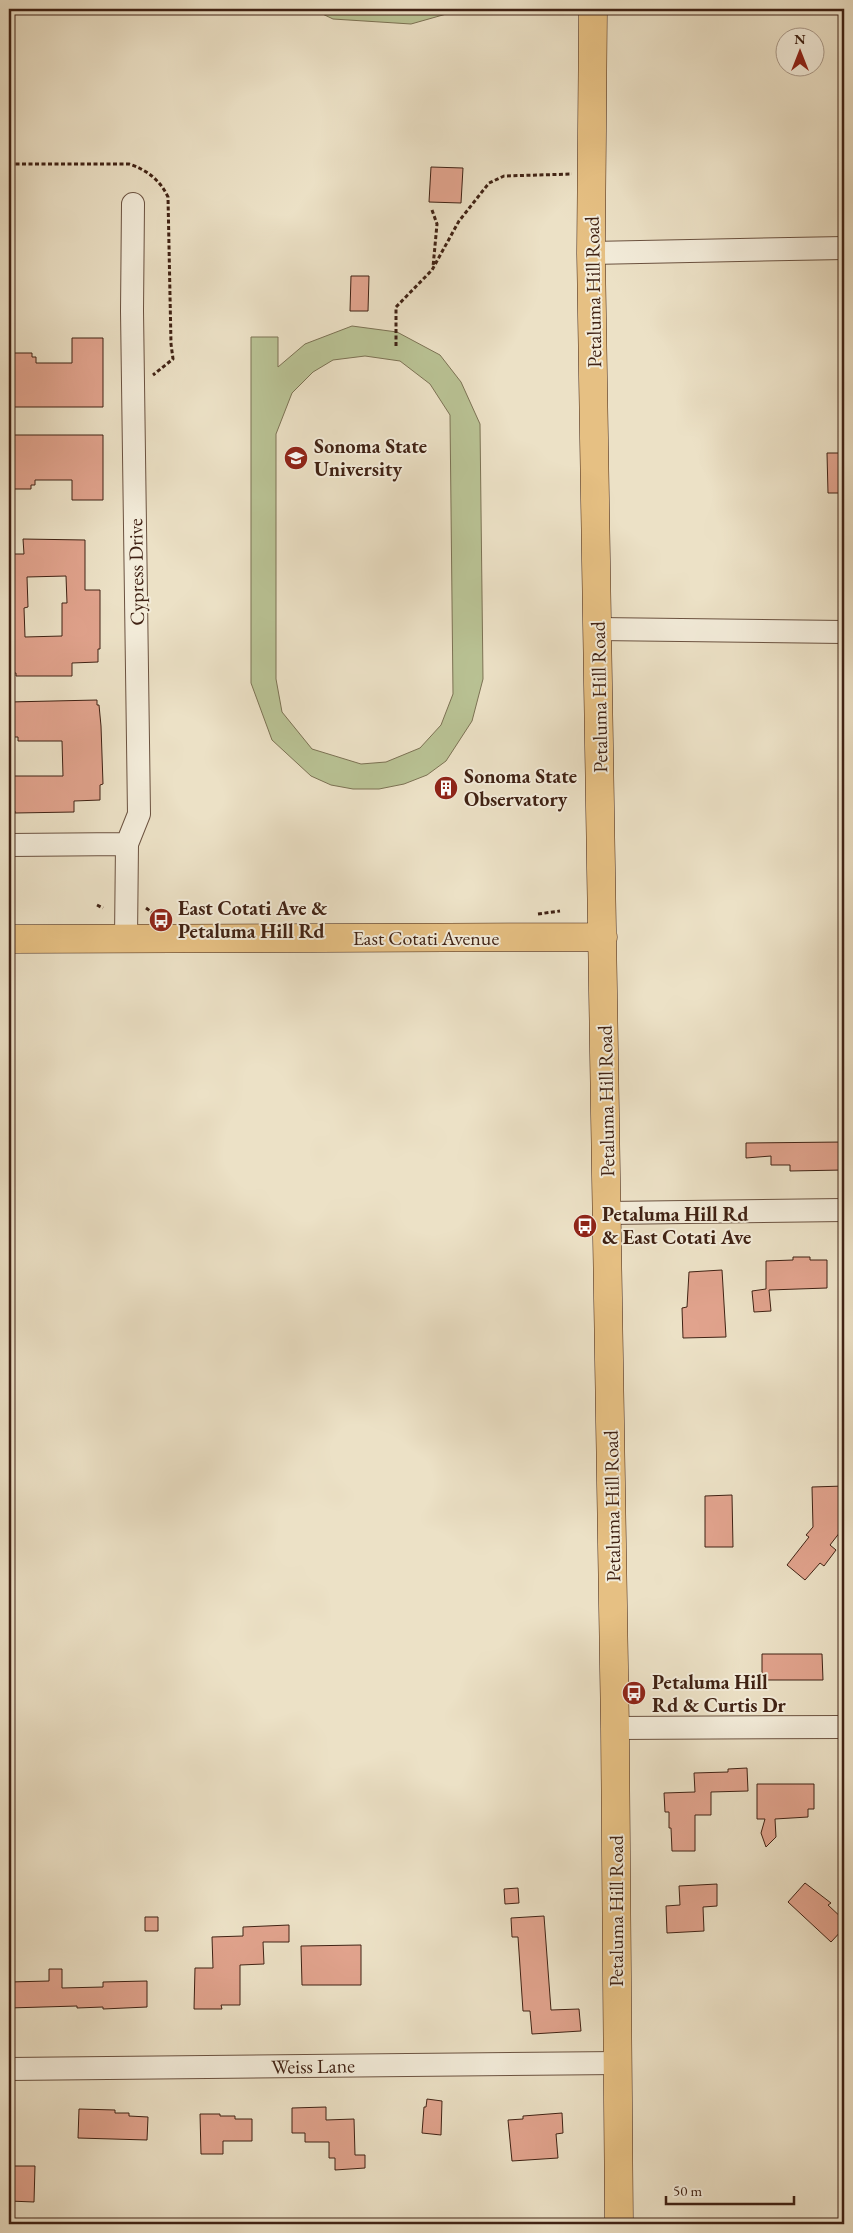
<svg xmlns="http://www.w3.org/2000/svg" width="853" height="2233" viewBox="0 0 853 2233" font-family="'EB Garamond',serif">
  <rect width="100%" height="100%" fill="#ece1c6"/>
  <filter id="stains"><feTurbulence type="fractalNoise" baseFrequency=".004" numOctaves="4"/><feColorMatrix values="0 0 0 0 .2 0 0 0 0 .09 0 0 0 0 .02 0 0 0 .5 -.17"/></filter>
  <radialGradient id="worn" r=".72"><stop offset=".6" stop-color="#630" stop-opacity="0"/><stop offset="1" stop-color="#630" stop-opacity=".3"/></radialGradient>
  <path fill="#b9c294" stroke="#7c7254" fill-rule="evenodd" d="M9,9H13V34H9Z
    M312,9H464L411,24L333,19Z
    M352,326L397,332L440,355L461,382L480,424L483,679L472,721L446,761L427,775L404,784L379,789H353L331,785L311,776L272,740L251,683V337H278V367L305,344ZM365,356L400,361L430,384L450,415L453,694L441,725L420,748L386,762L361,764L312,749L282,712L276,679V434L292,393L313,372L333,360Z"/>
  <path fill="#e1a38d" stroke="#402214" fill-rule="evenodd" d="M431,167L463,168L461,203L429,202Z
    M351,276H369L368,311H350Z
    M72,338H103V407H9V353H32V357H36V363H72Z
    M9,435H103V500H72V480H35V485H31V489H9Z
    M827,453H844V493H828Z
    M23,539L85,540V590H100V649H98V662L72,663V676H16V673H9V554H24ZM66,576L67,603H62V636L25,637L24,608L28,607L27,577Z
    M97,700V705H99L101,726L103,784L100,785V800L74,801V812L15,813V811H9V776H63L62,741H18V737H9V702Z
    M843,1142V1170L790,1171V1165H771V1156L746,1158V1143Z
    M793,1257H810V1260H827V1288L769,1290L771,1311L754,1312L752,1291L766,1289V1261L793,1260Z
    M722,1270L726,1337L683,1338L682,1308L687,1307L689,1272Z
    M844,1486V1527L830,1545L836,1550L824,1566L820,1563L805,1580L787,1565L809,1537L806,1535L813,1527L812,1487Z
    M732,1495L733,1547H705V1496Z
    M762,1654H822L823,1680H762Z
    M747,1768L748,1791L711,1792V1815H695V1851H672L671,1828H669V1812H665L664,1793L695,1792L694,1773L728,1772V1769Z
    M757,1784H814V1809H808V1817L775,1819L776,1837L766,1847L761,1833L765,1819H757Z
    M805,1883L831,1903L828,1905L844,1920V1928L831,1942L788,1902Z
    M717,1884V1906L703,1907L704,1931L667,1933L666,1906L680,1905L679,1886Z
    M518,1888L519,1903L505,1904L504,1889Z
    M544,1916L551,2010L579,2009L581,2031L532,2034L530,2011H523L518,1937H512L511,1918Z
    M145,1917H158V1931H145Z
    M289,1925V1942H263L264,1964L240,1965V2005H221L222,2009H194L195,1968H213L212,1937L243,1936V1927Z
    M361,1945V1985H302L301,1946Z
    M49,1969H62V1988L103,1987V1982L147,1981V2007L103,2009V2007L77,2008V2006L9,2008V1982L49,1981Z
    M427,2099L442,2101L441,2135L422,2133L424,2107H426Z
    M326,2107V2120L354,2119L355,2155H365V2168L335,2170V2158H329V2142H305V2133H292V2108Z
    M79,2109L115,2110V2113H129V2116L148,2117L147,2140L78,2138Z
    M562,2113L563,2133L556,2134L558,2158L512,2161L508,2120L523,2119V2116Z
    M200,2114H220V2116H235V2119H252V2141H223V2154H201Z
    M14,2166H35L34,2202L9,2201V2175H14Z"/>
  <g fill="none" stroke-linecap="round" stroke-linejoin="round">
    <g stroke="#6b5240" stroke-width="24">
      <path id="minor" d="M591,253L844,248
        M598,629L844,632
        M9,845L127,844
        M126,938L127,844L139,814L132,311L133,204
        M608,1213L844,1210
        M615,1728L844,1727
        M9,2069L618,2063"/>
    </g>
    <g stroke="#402214" stroke-width="29">
      <path id="major" d="M593,9L591,253L615,1728L619,2224
        M9,939L603,937"/>
    </g>
    <path stroke="#402214" stroke-width="3" stroke-dasharray="4 2.5" stroke-linecap="butt" d="M9,164H129C147,170 160,180 168,197L171,344L173,359L153,375
      M432,210L437,224L433,267
      M396,346V307L432,270L459,221L489,183L504,176L572,174
      M97,905L103,908
      M146,908L157,916
      M538,914L560,911"/>
    <use href="#minor" stroke="#f3ecda" stroke-width="22"/>
    <use href="#major" stroke="#e6c083" stroke-width="28"/>
  </g>
  <defs>
    <g id="university-disc" transform="scale(1.25)"><circle r="9.5" fill="#8f2418" stroke="#f3ecda"/><path d="M0-5L7-2L0 1L-7-2ZM-4 1L0 2.5L4 1V4Q0 6-4 4Z" fill="#fff"/></g>
    <g id="building-disc" transform="scale(1.25)"><circle r="9.5" fill="#8f2418" stroke="#f3ecda"/><path d="M-4-6H4V6H1V3H-1V6H-4ZM-2.5-4.3h1.7v1.8h-1.7ZM.8-4.3h1.7v1.8H.8ZM-2.5-1h1.7V.8h-1.7ZM.8-1h1.7V.8H.8Z" fill="#fff"/></g>
    <g id="bus-disc" transform="scale(1.25)"><circle r="9.5" fill="#8f2418" stroke="#f3ecda"/><path d="M-5-6H5V4H4V6H2V4H-2V6H-4V4H-5ZM-3.5-4V0h7V-4ZM-3.5 1.2v1.5H-2V1.2ZM2 1.2v1.5H3.5V1.2Z" fill="#fff"/></g>
  </defs>
  <g fill-rule="evenodd">
    <use href="#university-disc" x="296" y="458"/>
    <use href="#building-disc" x="446" y="788"/>
    <use href="#bus-disc" x="161" y="920"/>
    <use href="#bus-disc" x="585" y="1226"/>
    <use href="#bus-disc" x="634" y="1693"/>
  </g>
  <g text-anchor="middle" stroke-width="4" stroke-linejoin="round" paint-order="stroke">
    <g font-size="20" fill="#402214" stroke="#f3ecda">
      <text transform="translate(593 292) rotate(-91)" y="7">Petaluma Hill Road</text>
      <text transform="translate(136 572) rotate(-91)" y="7">Cypress Drive</text>
      <text transform="translate(599 697) rotate(-91)" y="7">Petaluma Hill Road</text>
      <text x="426" y="945">East Cotati Avenue</text>
      <text transform="translate(606 1101) rotate(-91)" y="7">Petaluma Hill Road</text>
      <text transform="translate(612 1506) rotate(-91)" y="7">Petaluma Hill Road</text>
      <text transform="translate(616 1911) rotate(-90)" y="7">Petaluma Hill Road</text>
      <text transform="translate(313 2066) rotate(-1)" y="7">Weiss Lane</text>
    </g>
    <g font-size="20" font-weight="bold" fill="#402214" stroke="#f3ecda" text-anchor="start">
      <text x="314" y="453">Sonoma State<tspan x="314" dy="23">University</tspan></text>
      <text x="464" y="783">Sonoma State<tspan x="464" dy="23">Observatory</tspan></text>
      <text x="178" y="915">East Cotati Ave &amp;<tspan x="178" dy="23">Petaluma Hill Rd</tspan></text>
      <text x="602" y="1221">Petaluma Hill Rd<tspan x="602" dy="23">&amp; East Cotati Ave</tspan></text>
      <text x="652" y="1689">Petaluma Hill<tspan x="652" dy="23">Rd &amp; Curtis Dr</tspan></text>
    </g>
  </g>
  <rect width="853" height="2233" fill="none" stroke="#ece1c6" stroke-width="30"/>
  <rect x="10" y="10" width="833" height="2213" fill="none" stroke="#402214" stroke-width="2.5"/>
  <rect x="15" y="15" width="823" height="2203" fill="none" stroke="#402214"/>
  <g transform="translate(800 52)"><circle r="24" fill="#f3ecda" stroke="#ab9b8b"/>
  <path d="M0-4L9 19L0 12L-9 19Z" fill="#8f2418"/>
  <text y="-8" font-size="14" font-weight="bold" text-anchor="middle" fill="#402214">N</text>
  </g>
  <path d="M666 2196v8h128v-8" fill="none" stroke="#402214" stroke-width="2.5"/>
  <text x="673" y="2196" font-size="15" fill="#402214" stroke="#f3ecda" stroke-width="4" paint-order="stroke">50 m</text>
  <rect width="100%" height="100%" filter="url(#stains)"/>
  <rect width="100%" height="100%" fill="url(#worn)"/>
</svg>
